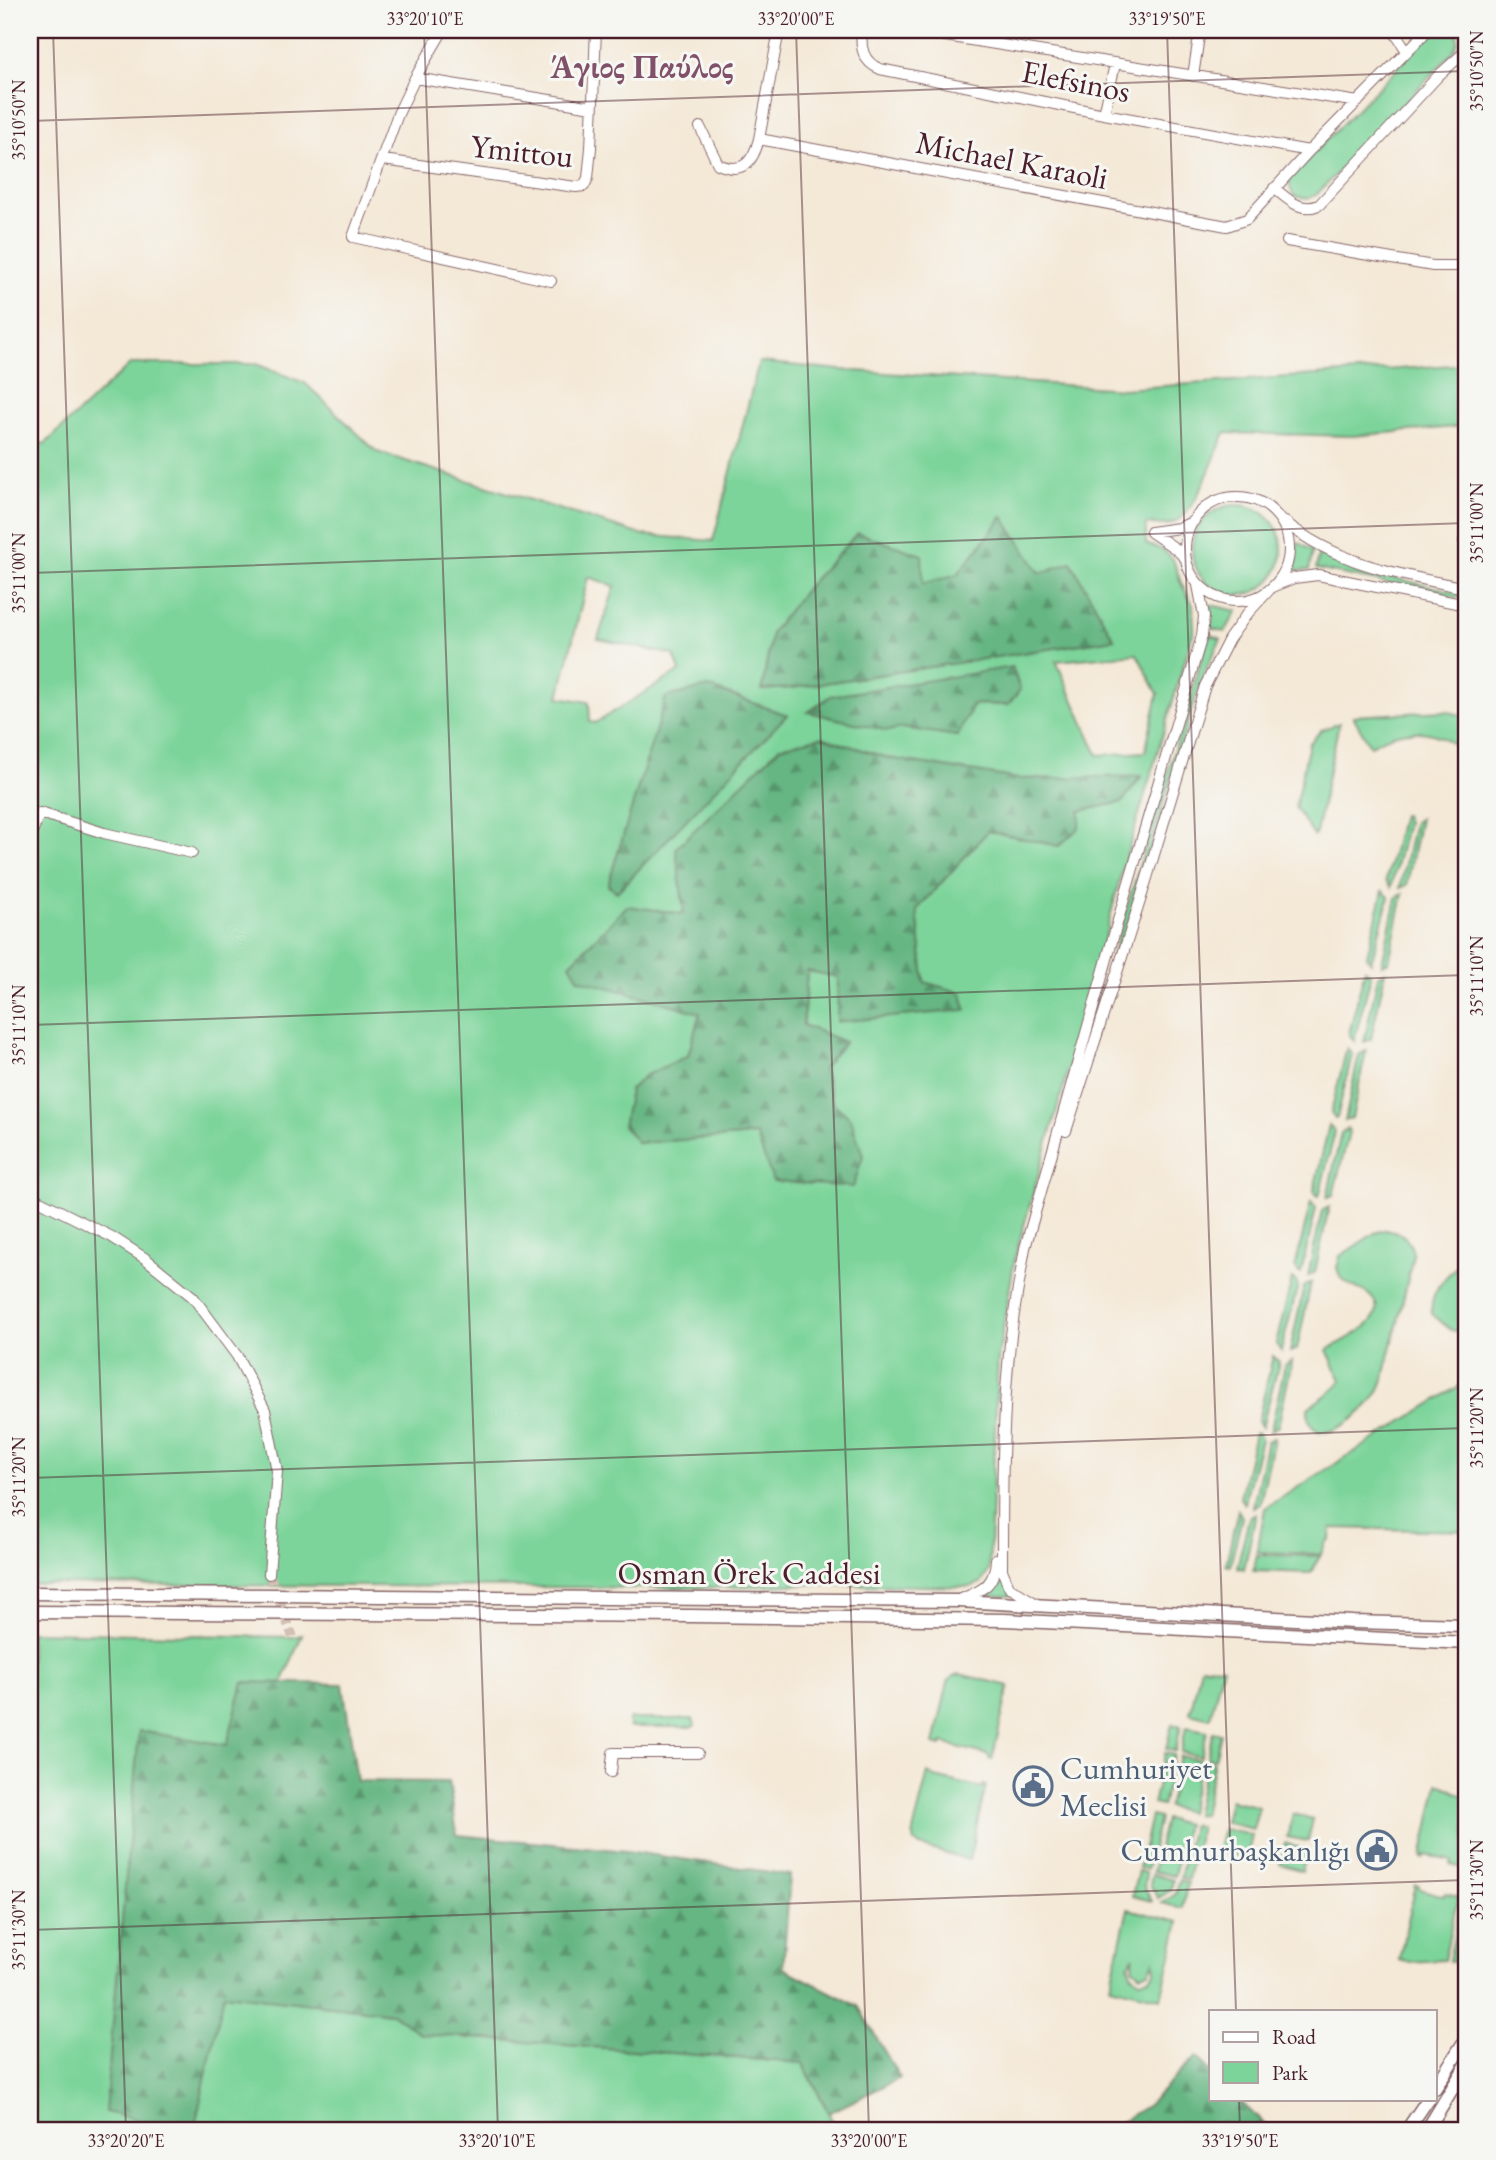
<svg xmlns="http://www.w3.org/2000/svg" width="1496" height="2160" viewBox="0 0 1496 2160" font-family="'EB Garamond',serif">
  <defs>
    <pattern id="forest-firs" width="22" height="20" patternUnits="userSpaceOnUse" patternTransform="scale(1.75)"><rect width="22" height="20" fill="#65b682"/><path d="M5 1l3.5 6h-7zM16 11l3.5 6h-7z" fill="#55936b"/></pattern>
  </defs>
  <rect width="100%" height="100%" fill="#f6f6f2"/>
  <filter id="ink" filterUnits="userSpaceOnUse"><feTurbulence type="fractalNoise" baseFrequency=".0143" numOctaves="2"/><feDisplacementMap in="SourceGraphic" scale="14" xChannelSelector="R" yChannelSelector="G"/><feConvolveMatrix kernelMatrix="1 2 1 2 8 2 1 2 1" color-interpolation-filters="sRGB"/></filter>
  <filter id="wash" filterUnits="userSpaceOnUse"><feTurbulence type="fractalNoise" baseFrequency=".00686" numOctaves="4" result="noise"/><feDisplacementMap in="SourceGraphic" scale="28" xChannelSelector="R" yChannelSelector="G"/><feGaussianBlur stdDeviation="1.57" result="paint"/><feColorMatrix in="noise" values="0 0 0 0 0 0 0 0 0 0 0 0 0 0 0 0 0 1.4 0 .05"/><feComposite in="paint" operator="in"/></filter>
  <g filter="url(#wash)">
    <rect width="100%" height="100%" fill="#f4e8d6"/>
    <path fill="#7cd49a" stroke="#637a62" stroke-width="2" fill-rule="evenodd" d="M1435,30H1457L1458,41L1453,52L1317,194L1308,199L1294,196L1290,188V177Z
      M759,362L841,370L1123,389L1466,364V426L1352,436L1225,433C1214,456 1197,513 1173,523C1165,527 1155,524 1146,524V544L1163,550L1173,559L1181,583L1193,605L1194,630L1120,878L1097,969L1015,1257L998,1359L989,1571L981,1583L970,1587L816,1584L694,1588L30,1584V441L45,444L130,364H256L305,383L377,452L642,535L713,541ZM1003,517L1040,573L1114,639L792,688L762,690L772,632L810,584L858,533L923,584L958,574ZM588,577L615,586L598,639L674,655L680,671L595,723L590,722L589,702L559,697ZM1137,654L1158,694L1145,752L1098,755L1056,661ZM1012,667L1020,689L1008,705L974,704L957,736L903,728ZM708,687L786,715L617,892L608,886ZM821,737L888,758L1019,779L1141,777L1122,802L1080,811L1059,846L988,831L917,910L924,982L961,993L838,1022V976L807,971L803,1025L823,1068L833,1103L851,1119L756,1135L638,1143L644,1076L688,1056L700,1012L579,979L627,906L684,914Z
      M1192 550a45 45 0 1 1 90 0a45 45 0 1 1-90 0Z
      M1299,543L1313,551L1309,570L1295,571L1297,545Z
      M1319,553L1365,572L1466,594V599L1316,569Z
      M1211,605L1237,611L1225,632L1210,628Z
      M1209,634L1221,639L1207,667L1193,705L1081,1078L1076,1077Z
      M1444,711L1466,716V757C1442,726 1401,725 1370,746L1353,716Z
      M1339,723L1316,833L1314,836L1295,807L1309,744L1321,730Z
      M1402,815H1404L1407,822L1391,887L1386,880Z
      M1420,818L1407,885L1400,888L1414,822Z
      M1383,891L1389,897L1371,962L1367,956Z
      M1403,894L1389,961L1382,964L1396,898Z
      M1365,969L1371,975L1354,1041L1349,1034Z
      M1385,972L1371,1039L1364,1042L1378,976Z
      M1347,1048L1352,1054L1337,1118L1335,1119L1331,1112Z
      M1366,1051L1352,1118L1345,1121L1359,1055Z
      M1329,1125L1335,1131L1319,1196H1317L1314,1190Z
      M1348,1129L1349,1132L1333,1195L1327,1198L1341,1133Z
      M1311,1202L1316,1208L1301,1273H1299L1295,1267Z
      M1329,1207L1315,1272L1308,1276L1322,1211Z
      M1384,1230C1399,1229 1411,1239 1413,1254C1407,1286 1399,1318 1391,1349C1387,1363 1385,1379 1378,1391C1367,1414 1308,1460 1308,1408L1336,1388L1341,1380L1327,1350C1342,1341 1398,1318 1368,1294C1358,1287 1348,1287 1340,1277L1337,1268L1340,1256L1375,1233Z
      M1466,1256V1332L1451,1330L1432,1314C1428,1288 1451,1274 1466,1256Z
      M1292,1279H1294L1298,1285L1281,1351L1276,1344Z
      M1311,1283L1297,1349L1290,1352L1304,1287Z
      M1273,1356L1279,1362L1262,1427L1258,1421Z
      M1292,1361L1278,1426L1271,1430L1285,1365Z
      M1464,1383L1466,1388V1531L1331,1528L1330,1540L1326,1542L1321,1554L1257,1552L1265,1508Z
      M1255,1433H1258L1261,1439L1244,1504L1240,1498Z
      M1274,1438L1260,1503L1253,1507L1267,1441Z
      M1238,1510L1242,1517L1230,1566L1226,1564Z
      M1256,1514L1244,1569L1237,1567L1249,1518Z
      M1257,1555L1320,1556L1311,1573L1253,1571Z
      M999,1573L1014,1596H981L980,1595Z
      M30,1632L293,1637L302,1635L105,2111L184,2130H30Z
      M1201,1666L1223,1667L1210,1718L1190,1713Z
      M959,1674L1009,1686L992,1760L989,1759V1755L942,1743L941,1746L934,1744L948,1682L952,1677Z
      M629,1719H693L695,1725L693,1727H629Z
      M1172,1724L1181,1726L1175,1751L1166,1749Z
      M1186,1727L1207,1731L1201,1757L1181,1752Z
      M1213,1732L1221,1734L1215,1759L1207,1758Z
      M1165,1753L1174,1755L1162,1806L1153,1804Z
      M1180,1756L1200,1760L1189,1812L1168,1807Z
      M1206,1761L1214,1762L1203,1815L1195,1814Z
      M928,1773L935,1777L982,1788L983,1785L986,1786L969,1860L920,1846L915,1842L913,1832Z
      M1438,1783L1466,1797V1856L1463,1868L1451,1865L1452,1861L1426,1855L1424,1859L1422,1858Z
      M1230,1800L1259,1807L1253,1829L1225,1822Z
      M1293,1814L1313,1819L1308,1841L1287,1837Z
      M1151,1816L1159,1818L1147,1869L1139,1868Z
      M1165,1819L1186,1824L1174,1876L1153,1871Z
      M1192,1825L1200,1827L1188,1879L1180,1878Z
      M1223,1829L1252,1835L1247,1858L1217,1852Z
      M1285,1843L1307,1851L1302,1871L1280,1864Z
      M1138,1871L1146,1873L1144,1886L1152,1901L1132,1896Z
      M1152,1874L1173,1880L1171,1890L1158,1898L1150,1885Z
      M1179,1881L1188,1882L1182,1908L1162,1903L1176,1894Z
      M1416,1885L1419,1886V1889L1444,1896L1445,1893L1458,1896L1444,1960L1407,1962L1399,1960Z
      M1463,1897L1466,1898V1964L1449,1961Z
      M1128,1909L1179,1922L1161,1998L1110,1986ZM1134,1956L1132,1967L1140,1974L1149,1972L1154,1961L1155,1972L1150,1978L1140,1980L1132,1975L1128,1965Z
      M223,1994L392,2013L422,2034L803,2063L837,2130H194Z"/>
    <path fill="url(#forest-firs)" stroke="#586a56" stroke-width="2" d="M1003,517L1040,573L1071,562L1114,639L792,688L762,690L772,632L810,584L858,533L922,555L923,584L958,574Z
      M1012,667L1020,690L1008,705L974,704L957,736L903,728L888,731L808,712L831,696Z
      M708,687L787,715L617,892L608,885L666,697Z
      M821,737L888,758L1019,779L1141,776L1122,802L1080,811L1079,828L1059,846L988,831L917,909L924,982L962,993L966,1010L837,1022L838,977L807,971L803,1025L845,1042L823,1068L833,1103L851,1119L863,1156L853,1187L773,1181L756,1135L638,1143L623,1126L630,1090L644,1076L688,1056L700,1013L579,979L570,964L627,906L684,914L676,848L780,747Z
      M243,1682L343,1684L357,1781L449,1782L457,1835L627,1851L790,1875L783,1968L858,2006L900,2078L829,2113L803,2063L421,2034L392,2013L224,1994L194,2130H184L105,2112L139,1731L227,1745Z
      M1196,2057L1211,2072V2099H1238L1270,2130H1108L1148,2105Z"/>
  </g>
  <g filter="url(#ink)">
    <g fill="none" stroke-linecap="round" stroke-linejoin="round">
      <path stroke="#d2c0b4" stroke-width="10" stroke-dasharray="10 5" stroke-linecap="butt" d="M269,1574L293,1637"/>
      <g stroke="#866567" stroke-width="12">
        <path id="minor" d="M443,30L415,78L398,114L353,237L551,281
          M862,30C860,48 863,62 880,69L1104,114L1309,151
          M908,30L1358,102
          M1393,30L1407,51
          M214,31V30
          M1193,76L1200,30
          M415,78L592,107
          M1104,114L1115,64
          M700,127L718,164C743,175 753,162 759,139L779,30
          M759,139L1227,226L1247,219L1309,151L1428,30
          M383,160L576,187L584,186L588,178L591,148L596,30
          M1274,188C1288,199 1300,213 1319,205L1439,75L1466,51
          M1287,241L1433,266H1466
          M1185 549a52 52 0 1 1 104 0a52 52 0 1 1-104 0Z
          M1285,522C1338,565 1402,575 1466,588
          M1151,532L1176,549L1186,559
          M1151,532L1179,528L1194,521
          M1464,541H1466
          M1274,586L1294,578L1318,575L1466,605
          M30,837L40,813L104,833L192,853
          M1066,1131L1140,901L1205,686L1229,639L1247,614L1270,589
          M30,1196L112,1237L146,1259L193,1297L237,1356L265,1410L277,1471L269,1574
          M959,1600C982,1590 995,1587 996,1559
          M1035,1603L1009,1587L1002,1570C1002,1498 1002,1426 1009,1354C1012,1319 1019,1283 1025,1248L1126,892L1202,636L1204,616L1198,585
          M611,1772L613,1753H698"/>
      </g>
      <g stroke="#866567" stroke-width="15">
        <path id="major" d="M30,1593L958,1601L1353,1622L1466,1625
          M30,1612L691,1616L1004,1620L1466,1643
          M1435,2088L1466,2039
          M1407,2130L1428,2099
          M1427,2130L1466,2066"/>
      </g>
      <use href="#minor" stroke="#fff" stroke-width="10"/>
      <use href="#major" stroke="#fff" stroke-width="12"/>
    </g>
  </g>
  <path fill="none" stroke="#4a1f2b" stroke-width="2" stroke-opacity="0.45" d="M53,30L126,2130M424,30L498,2130M796,30L869,2130M1167,30L1236,2011M30,121L1466,71M30,573L1466,523M30,1025L1466,975M30,1478L1466,1428M30,1930L1466,1880M1239,2099L1240,2130"/>
  <defs>
    <g id="civic-ring" transform="scale(2.0125)"><circle r="9.5" fill="#f6f6f2" stroke="#5c6f8a" stroke-width="1.5"/><path d="M-.6-6.5H3V-4.5H.6V-3L4-1V1h2V6H-6V1h2V-1L-.6-3ZM-1.2 2.5V6h2.4V2.5Z" fill="#5c6f8a"/></g>
  </defs>
  <g fill-rule="evenodd">
    <use href="#civic-ring" x="1033" y="1786"/>
    <use href="#civic-ring" x="1377" y="1850"/>
  </g>
  <g text-anchor="middle" stroke-width="6" stroke-linejoin="round" paint-order="stroke">
    <g font-size="32" fill="#4a1f2b" stroke="#f6f6f2">
      <text transform="translate(1076 81) rotate(11)" y="11">Elefsinos</text>
      <text transform="translate(522 151) rotate(6)" y="11">Ymittou</text>
      <text transform="translate(1012 160) rotate(11)" y="11">Michael Karaoli</text>
      <text x="749" y="1584">Osman Örek Caddesi</text>
    </g>
    <g font-size="32" fill="#4e5e75" stroke="#f6f6f2" text-anchor="start">
      <text x="1060" y="1779">Cumhuriyet<tspan x="1060" dy="37">Meclisi</tspan></text>
      <text x="1350" y="1861" text-anchor="end">Cumhurbaşkanlığı</text>
    </g>
    <g font-size="33" font-weight="bold" fill="#805168" stroke="#f6f6f2">
      <text x="642" y="78">Άγιος Παύλος</text>
    </g>
  </g>
  <rect width="1496" height="2160" fill="none" stroke="#f6f6f2" stroke-width="77"/>
  <rect x="1209" y="2010" width="228" height="91" fill="#f6f6f2" stroke="#b1a0a2" stroke-width="2"/>
  <rect x="1223" y="2032" width="35" height="10" fill="#ffffff" stroke="#b1a0a2" stroke-width="2"/>
  <text x="1272" y="2044" font-size="21" fill="#4a1f2b">Road</text>
  <rect x="1223" y="2062" width="35" height="21" fill="#7cd49a" stroke="#b1a0a2" stroke-width="2"/>
  <text x="1272" y="2080" font-size="21" fill="#4a1f2b">Park</text>
  <rect x="38" y="38" width="1420" height="2084" fill="none" stroke="#4a1f2b" stroke-width="2.5"/>
  <g font-size="18" text-anchor="middle" fill="#4a1f2b">
    <text x="425" y="25">33°20'10"E</text>
    <text x="796" y="25">33°20'00"E</text>
    <text x="1167" y="25">33°19'50"E</text>
    <text transform="translate(1477 71) rotate(-90)" y="6">35°10'50"N</text>
    <text transform="translate(19 120) rotate(-90)" y="6">35°10'50"N</text>
    <text transform="translate(1477 523) rotate(-90)" y="6">35°11'00"N</text>
    <text transform="translate(19 573) rotate(-90)" y="6">35°11'00"N</text>
    <text transform="translate(1477 976) rotate(-90)" y="6">35°11'10"N</text>
    <text transform="translate(19 1025) rotate(-90)" y="6">35°11'10"N</text>
    <text transform="translate(1477 1428) rotate(-90)" y="6">35°11'20"N</text>
    <text transform="translate(19 1477) rotate(-90)" y="6">35°11'20"N</text>
    <text transform="translate(1477 1880) rotate(-90)" y="6">35°11'30"N</text>
    <text transform="translate(19 1930) rotate(-90)" y="6">35°11'30"N</text>
    <text x="126" y="2147">33°20'20"E</text>
    <text x="497" y="2147">33°20'10"E</text>
    <text x="869" y="2147">33°20'00"E</text>
    <text x="1240" y="2147">33°19'50"E</text>
  </g>
</svg>
